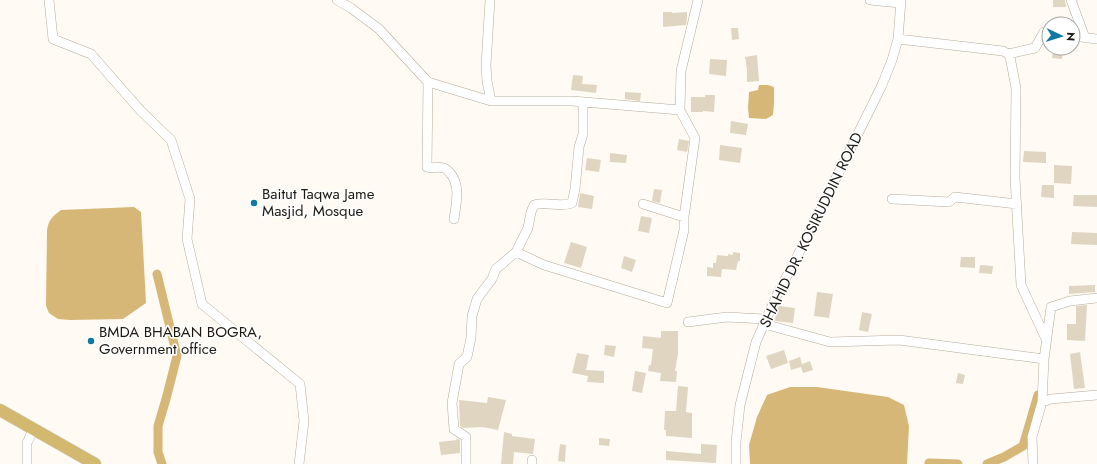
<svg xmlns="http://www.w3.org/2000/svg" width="1097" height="464" viewBox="0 0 1097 464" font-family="Jost,sans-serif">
  <rect width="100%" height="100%" fill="#fffaf3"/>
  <path fill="#d7b777" d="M759,85H768L774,87V103L773,115L766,119L749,118L748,108L749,92L758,90Z
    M134,207L141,212L146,303L123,319L70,320L58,319L49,313L46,306L47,231C48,220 53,216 61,210Z
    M790,387H817L888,397L904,405L909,426L907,464H750L749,445L757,417L767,395Z"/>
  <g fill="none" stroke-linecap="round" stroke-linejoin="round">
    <path stroke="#d7b777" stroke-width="9" d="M157,274L177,356L166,399L158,426V452L162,464
      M929,464V463L958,464
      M987,464L1004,457L1023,446L1038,395"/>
  </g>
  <path fill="#dfd5c1" d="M1053,0H1065L1066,7H1053Z
    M663,12H672V13L687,12V19L686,25L663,27Z
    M731,28H738L739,39L732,40Z
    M1053,49L1063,50L1062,59L1052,58Z
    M757,55L759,81L747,82V69L745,57Z
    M710,59L727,60L726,76L709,74Z
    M573,75L583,76L582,84L597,85L596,93L571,90Z
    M625,92L641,93L640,101L625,99Z
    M705,95H715L714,112L703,111V112H691V97H705Z
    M731,121L748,124L746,135L730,133Z
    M679,139L689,141L687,152L677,150Z
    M720,145L742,148L740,163L719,160Z
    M1024,151L1046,152V163L1023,162Z
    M610,153L627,155L626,163L610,162Z
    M587,158L601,160L599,172L585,170Z
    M1054,165L1072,166L1071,184L1054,183Z
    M1042,185H1054V198L1041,197Z
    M654,189L662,190L660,203L652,201Z
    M580,193L594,196L592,209L578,207Z
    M1074,195H1097V207L1073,206Z
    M641,216L652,218L649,233L638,231Z
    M1072,232L1097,233V245L1071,244Z
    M571,242L587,247L581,268L564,263Z
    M733,252L740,253V261H738L736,270L722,269L721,277L707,276V267L713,268V263H716L717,255L728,256V254L733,255Z
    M624,256L636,260L632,272L621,268Z
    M961,257H975V268L960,267Z
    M980,265L993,266L992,274L979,273Z
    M1095,285V292L1069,294V286Z
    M817,292L833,294L829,318L814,316Z
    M1087,305L1085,341L1067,340V324H1076V306Z
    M779,306L795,308L793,323L775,321L776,313Z
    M862,312L872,314L868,332L859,330Z
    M661,331H678V354L675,371H677L676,382L660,381L661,373L648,371L649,365H651L653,349L642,348L643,336L661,338Z
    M605,345L616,346L614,357L604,355Z
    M784,350L788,363L771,369L766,356Z
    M1080,352L1085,388L1074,389L1070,354Z
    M577,353L589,355L586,370L604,371V383L587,382L588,376L572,373Z
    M800,357L802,364L810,361L813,370L803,373L801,367L791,370L789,361Z
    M635,371L646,373L642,393L632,391Z
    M958,373L965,375L963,384L956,383Z
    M678,386L688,387L686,412L692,413V438L666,436V430H664L665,411H676Z
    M488,397L506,400L498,430L482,427L463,428L460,426L459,400L487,403Z
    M504,432L512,434V436L535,439L533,454L514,452L513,464H501Z
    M456,438L460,440V453L441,455L439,442L457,440Z
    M599,438L610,439L609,446L599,445Z
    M560,444L566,445L565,462L558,461Z
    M701,444L717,445L716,463L666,460V451L701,454Z"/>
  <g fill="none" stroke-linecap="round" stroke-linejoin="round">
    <g stroke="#b5ab99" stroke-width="10">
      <path id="minor" d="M49,0L53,39L91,54L141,111L171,140L190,199L187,239L202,304L300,384L304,421L299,464
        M337,0L351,8L379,29L428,82L491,101H572L680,110L695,138L684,217V230L667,303L544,265L516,252
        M490,0L486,65L487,81L491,101
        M870,0L900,3
        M1071,0L1085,38
        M1073,36L1097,39
        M898,39L1003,51L1008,54L1010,57L1016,88L1015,178L1021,285L1046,339
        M1008,54L1035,48L1044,32L1049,33
        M428,82L427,167C433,169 438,166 443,168C446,168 448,171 450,173C461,185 456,205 454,219
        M680,110L681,71L698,0
        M892,199L949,202L955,197L1017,204
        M643,204L684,217
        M688,322L727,317L766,319
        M764,324L830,342L899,340L1044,359
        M1042,402L1051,399L1097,395
        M532,460V464
        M27,464V443L34,428
        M466,464V437L454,429L452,403L459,364L467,357L471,338L472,316L477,299L492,279L496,269L516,252L528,228L531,212L534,205C547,201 560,208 572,203L575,189L579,147L583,134V102
        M736,464V442L740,405L756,342L777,295L802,247L882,85L892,60L898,39L901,0
        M1033,464L1032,437L1042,402L1044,359L1051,307L1070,301L1097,298"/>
    </g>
    <g stroke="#d6d6d4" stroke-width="13">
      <path id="major" d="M0,410L95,464"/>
    </g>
    <use href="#minor" stroke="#fff" stroke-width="9"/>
    <use href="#major" stroke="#d3b870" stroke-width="12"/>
  </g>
  <g fill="#1178a3" stroke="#fff" stroke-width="1.5">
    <circle cx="254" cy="203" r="4"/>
    <circle cx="91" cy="341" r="4"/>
  </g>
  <g text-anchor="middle" stroke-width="3" stroke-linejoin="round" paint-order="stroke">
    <g font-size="15" fill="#1d1912" stroke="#fff" text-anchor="start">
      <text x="262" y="199">Baitut Taqwa Jame<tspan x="262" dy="17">Masjid, Mosque</tspan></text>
      <text x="99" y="337">BMDA BHABAN BOGRA,<tspan x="99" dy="17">Government office</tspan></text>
    </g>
    <g font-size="15" fill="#1d1912" stroke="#fff">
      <text transform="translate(811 230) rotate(-64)" y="5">SHAHID DR. KOSIRUDDIN ROAD</text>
    </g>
  </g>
  <g transform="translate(1061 36) rotate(94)"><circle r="19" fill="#ffffff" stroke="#a5a3a0"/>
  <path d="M0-3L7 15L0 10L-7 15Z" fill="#1178a3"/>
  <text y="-6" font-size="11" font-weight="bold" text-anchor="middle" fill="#1d1912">N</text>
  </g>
</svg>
